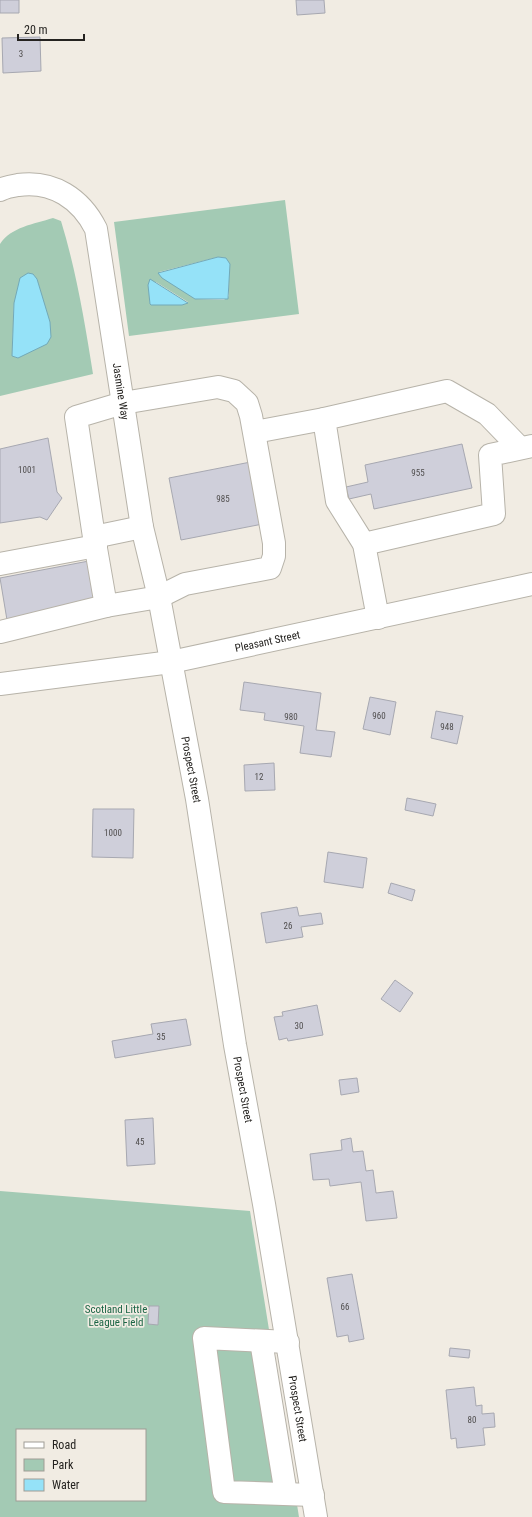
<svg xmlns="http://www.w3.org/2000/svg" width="532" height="1517" viewBox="0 0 532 1517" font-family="'Roboto Condensed',sans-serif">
  <rect width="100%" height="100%" fill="#f1ece3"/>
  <path fill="#a3cab4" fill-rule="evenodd" d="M285,200L299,314L129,336L114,222ZM218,257H223L229,280V296L224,300L195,299L159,272ZM149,282H156L188,302L182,305H151L150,304Z
    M53,218L61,221C76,270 85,323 93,374L0,396V244C11,227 34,224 53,218ZM37,279L44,305L18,358L12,356L14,303Z
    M0,1191L250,1211L299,1517H0ZM17,1430H145V1500H17Z"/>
  <path fill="#95e2f8" stroke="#73a9b7" d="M218,257L226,258L230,264L228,299H195L162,278L158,273Z
    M28,273L33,274L37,279L50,322L51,337L47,344L18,358L12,356L14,303L20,278Z
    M150,279L188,303L182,305H151L150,304L148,285Z"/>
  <path fill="#cfcfda" stroke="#a7a8b1" d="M0,0H19V13H0Z
    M296,0H324L325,13L297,15Z
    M40,37L41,71L3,73L2,38Z
    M48,438L57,492L62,498L47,520L40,517L0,523V449Z
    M462,444L472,488L374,509L371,494L349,499L346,487L368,482L365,465Z
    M266,459L278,521L181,540L169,478Z
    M94,560L102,601L7,620L0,578Z
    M244,682L321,693L316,730L335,732L331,757L300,753L304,726L264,720L265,713L240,710Z
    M370,697L396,702L390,735L363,729Z
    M436,711L463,716L457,744L431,738Z
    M274,763L275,790L245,791L244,765Z
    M407,798L436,804L433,816L405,810Z
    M93,809H134L133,858L92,857Z
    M328,852L367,858L363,888L324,882Z
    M391,883L415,890L412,901L388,893Z
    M297,907L299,916L321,913L323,924L301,927L303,937L266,943L261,913Z
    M395,980L413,993L400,1012L381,999Z
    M317,1005L323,1035L288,1041L287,1038L279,1040L274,1017L283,1016L282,1012Z
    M186,1019L191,1045L115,1058L112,1041L153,1034L151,1024Z
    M357,1078L359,1092L341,1095L339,1080Z
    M153,1118L155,1164L127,1166L125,1120Z
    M351,1138L353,1152L363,1151L366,1171L373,1170L376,1193L393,1191L397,1218L366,1221L361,1182L330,1186L329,1179L313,1180L310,1154L342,1150L341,1140Z
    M352,1274L364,1339L349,1342L348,1335L337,1337L327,1278Z
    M149,1306H159L158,1325L148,1324Z
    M450,1348L470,1350L469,1358L449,1356Z
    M474,1387L476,1406L482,1405V1414L494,1413L495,1427L483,1428L485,1445L457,1448L456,1438L451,1439L446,1390Z"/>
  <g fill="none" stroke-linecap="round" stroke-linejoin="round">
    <g stroke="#b7b3a9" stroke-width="24">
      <g id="minor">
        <path id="s1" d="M0,190C6,187 12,186 18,185C53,180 81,199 96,229L142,527L159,597L197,799L235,1045L264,1204L316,1517"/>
        <path d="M255,432L324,419"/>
        <path d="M94,537L106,606L159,597L185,584L270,568L274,556V543L251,416L247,403L234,391L218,387L123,403L76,417L94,537L142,527"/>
        <path d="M364,544L494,514L490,455L532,446"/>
        <path d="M0,564L96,546"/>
        <path d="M378,618L364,544L337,501L324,419L447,391L487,414L520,448"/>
        <path d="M0,632L106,606"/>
        <path d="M261,1341L286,1494"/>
        <path d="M288,1342L204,1338L224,1492L313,1495"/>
      </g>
    </g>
    <g stroke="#b7b3a9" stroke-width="24">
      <g id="major">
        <path id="s2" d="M0,684L171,662L532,584"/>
      </g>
    </g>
    <use href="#minor" stroke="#fff" stroke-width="22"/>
    <use href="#major" stroke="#fff" stroke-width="22"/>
  </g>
  <g text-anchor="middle" stroke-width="3.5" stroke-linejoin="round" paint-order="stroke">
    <g font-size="9" fill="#504e4e">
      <text x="21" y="57">3</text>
      <text x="27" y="473">1001</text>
      <text x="418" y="476">955</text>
      <text x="223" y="502">985</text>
      <text x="379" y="719">960</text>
      <text x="291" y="720">980</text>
      <text x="447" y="730">948</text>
      <text x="259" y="780">12</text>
      <text x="113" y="836">1000</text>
      <text x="288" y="929">26</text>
      <text x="299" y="1029">30</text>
      <text x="161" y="1040">35</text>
      <text x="140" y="1145">45</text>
      <text x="345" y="1310">66</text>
      <text x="472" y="1423">80</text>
    </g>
    <g font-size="11" fill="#252320" stroke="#f1ece3">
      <text dy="4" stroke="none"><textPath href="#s1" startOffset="279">Jasmine Way</textPath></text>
      <text dy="4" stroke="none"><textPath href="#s2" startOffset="271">Pleasant Street</textPath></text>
      <text dy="4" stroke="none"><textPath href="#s1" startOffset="664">Prospect Street</textPath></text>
      <text dy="4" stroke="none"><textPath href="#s1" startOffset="988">Prospect Street</textPath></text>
      <text dy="4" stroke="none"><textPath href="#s1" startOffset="1312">Prospect Street</textPath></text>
    </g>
    <g font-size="11" fill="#1b6545" stroke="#f1ece3">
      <text x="116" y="1313">Scotland Little<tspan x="116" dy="13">League Field</tspan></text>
    </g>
  </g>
  <rect x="16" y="1429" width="130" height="72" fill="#f1ece3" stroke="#9f9c95"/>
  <rect x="24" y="1442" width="20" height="6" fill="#ffffff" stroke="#9f9c95"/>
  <text x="52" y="1449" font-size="12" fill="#252320">Road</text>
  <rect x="24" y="1459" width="20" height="12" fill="#a3cab4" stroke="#9f9c95"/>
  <text x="52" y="1469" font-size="12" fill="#252320">Park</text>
  <rect x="24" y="1479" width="20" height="12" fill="#95e2f8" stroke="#9f9c95"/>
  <text x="52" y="1489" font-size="12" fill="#252320">Water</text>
  <path d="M18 34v6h66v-6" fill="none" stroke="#252320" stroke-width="2"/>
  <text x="24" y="34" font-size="12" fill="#252320" stroke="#f1ece3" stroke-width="3" paint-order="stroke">20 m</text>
</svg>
